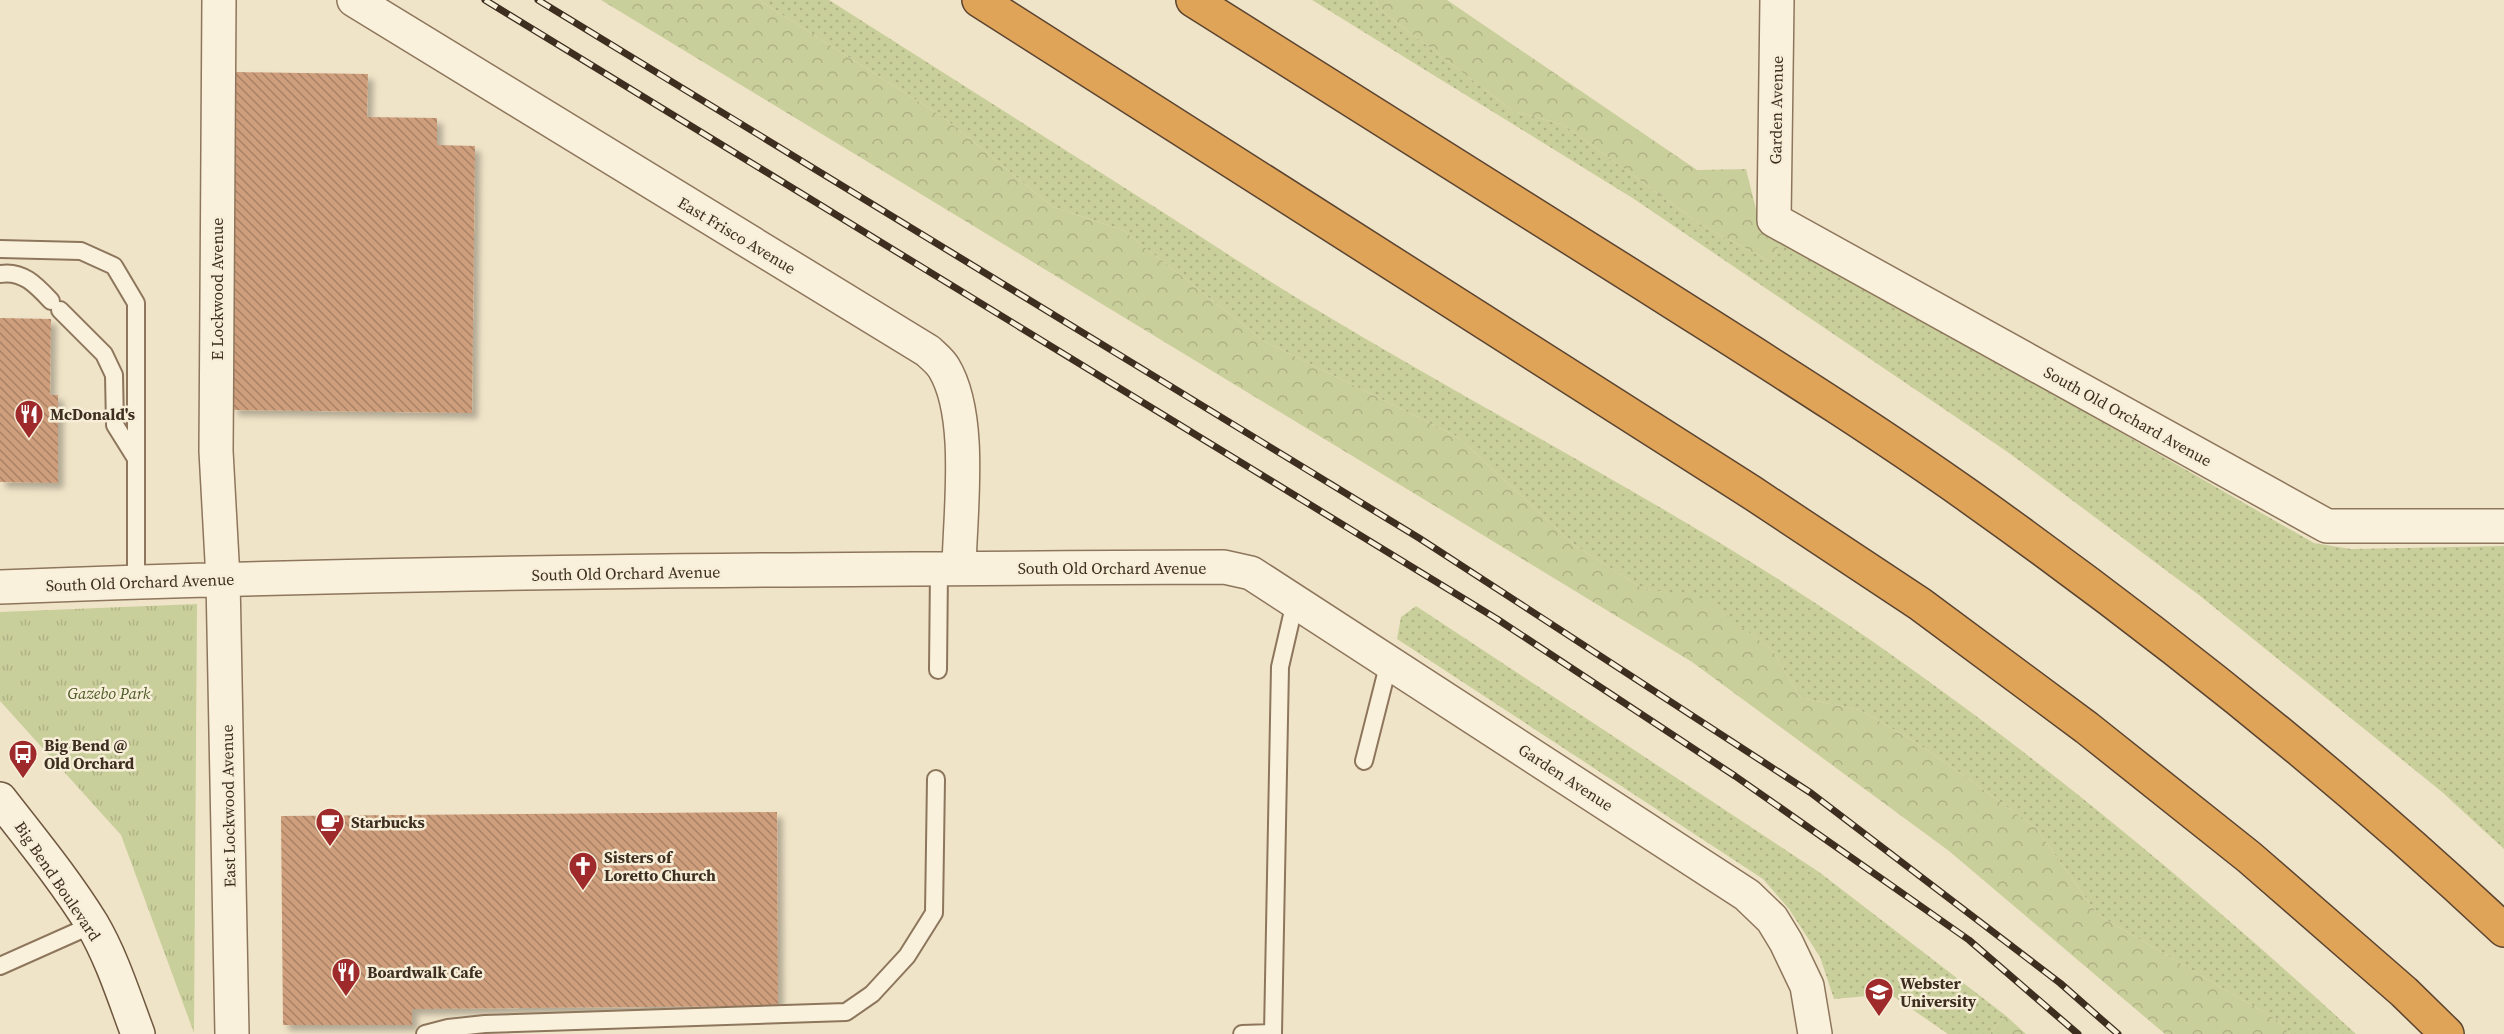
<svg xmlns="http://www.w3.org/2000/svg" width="2504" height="1034" viewBox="0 0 2504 1034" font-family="'Source Serif 4',serif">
  <defs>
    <pattern id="grass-dots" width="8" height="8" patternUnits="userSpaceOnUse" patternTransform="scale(1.5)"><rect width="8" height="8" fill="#c9cf9b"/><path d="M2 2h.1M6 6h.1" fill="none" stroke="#aeb285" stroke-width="1.8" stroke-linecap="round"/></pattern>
    <pattern id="forest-crowns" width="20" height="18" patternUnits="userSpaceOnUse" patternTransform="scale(1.5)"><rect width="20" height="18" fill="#c9cf9b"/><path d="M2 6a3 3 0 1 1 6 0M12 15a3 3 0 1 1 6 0" fill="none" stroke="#aeb285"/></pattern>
    <pattern id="park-tufts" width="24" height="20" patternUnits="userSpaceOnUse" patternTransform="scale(1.5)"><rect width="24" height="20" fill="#c9cf9b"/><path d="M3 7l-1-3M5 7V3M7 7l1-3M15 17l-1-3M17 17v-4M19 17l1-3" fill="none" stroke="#aeb285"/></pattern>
    <pattern id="building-back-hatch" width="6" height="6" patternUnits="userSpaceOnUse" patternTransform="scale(1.5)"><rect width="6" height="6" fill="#cf9f7d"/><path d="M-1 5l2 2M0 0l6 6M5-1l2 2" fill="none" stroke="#a98266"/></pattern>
    <filter id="shadow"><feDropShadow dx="5.5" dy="5.5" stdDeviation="3" flood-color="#0004"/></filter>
  </defs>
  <rect width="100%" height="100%" fill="#f0e4c8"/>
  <path fill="url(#grass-dots)" d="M759,0H829C936,68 1043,136 1150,204C1203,238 1254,272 1307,304C1487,413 1676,508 1850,626C2029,748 2197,888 2356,1034H2290L2277,1020L2098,915L2036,828L1959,772L1915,742L1860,710L1801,698L1773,651L1706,600L1642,588L1573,544L1458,437L1264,341L1123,230L1053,207L943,117Z
    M1312,0H1376L1378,8L1513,111L1564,125L1700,224L1771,262L1782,239L2314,543L2351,549L2504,546V849L2442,792L2199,595L2009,453L1634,199Z
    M1416,606L1819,872L2005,1015L1990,1034H1948L1890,994L1834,999L1820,957L1789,909L1763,879L1397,639L1401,617Z"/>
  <path fill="url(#forest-crowns)" d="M601,0H759L943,117L1053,207L1123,230L1264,341L1458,437L1573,544L1642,588L1706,599L1773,651L1801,698L1860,710L1915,742L1959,772L2036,828L2098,915L2277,1020L2290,1034H2165L1949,851L1692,662Z
    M1376,0H1447L1697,170L1746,169L1758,217L1782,239L1771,262L1700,224L1564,125L1513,111L1378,8Z
    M2005,1015L2026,1034H1990Z"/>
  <path fill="url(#park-tufts)" d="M197,604L194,1033L121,835L0,701V612Z"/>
  <path fill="url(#building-back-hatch)" filter="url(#shadow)" d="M236,72L368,74L367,117L437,118V145L475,146L472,413L232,410Z
    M0,318L51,319L50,395H58V483L0,482Z
    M777,812L778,1006L412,1009V1025H283L281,816Z"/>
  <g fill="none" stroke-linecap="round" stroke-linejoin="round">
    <g stroke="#8d765c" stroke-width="20">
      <path id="service" d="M0,249L81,251L114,266L136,303V582
        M0,274C23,270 37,286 51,301
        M60,310L104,354L114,375L115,425L135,457
        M938,670L939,569
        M1364,761L1389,662
        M0,966L92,925
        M425,1034L448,1028L485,1024L846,1012L872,994L907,956L934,913L936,779
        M1242,1034L1273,1033L1280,667L1295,602"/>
    </g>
    <g stroke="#8d765c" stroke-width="36">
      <path id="minor" d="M219,0L216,451L223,579L232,1034
        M354,0L928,351C933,356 940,361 944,368C973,416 960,512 959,568
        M1777,0L1774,220L2327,526H2504
        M0,587C408,571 816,569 1224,567L1251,573L1747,895L1772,919L1786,942L1807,986L1815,1034"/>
    </g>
    <g stroke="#6f573f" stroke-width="36">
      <path id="secondary" d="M0,799C31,839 65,880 92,924C112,958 124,997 138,1034"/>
    </g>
    <g stroke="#5b4430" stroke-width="36">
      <path id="motorway" d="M979,0L1751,492L1920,604L2087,728L2249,857L2404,992L2447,1034
        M1193,0C1346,97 1499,193 1652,289C1759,357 1867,424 1970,497C2157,630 2337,773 2504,930"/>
    </g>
    <use href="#service" stroke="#faf1dc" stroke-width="16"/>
    <use href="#minor" stroke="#faf1dc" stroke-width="33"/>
    <use href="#secondary" stroke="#faf1dc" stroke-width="33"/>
    <use href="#motorway" stroke="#e0a458" stroke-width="33"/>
    <g stroke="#3d2e20" stroke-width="7">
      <path id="rail" d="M485,0L1497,619L1735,776L1969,940L2078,1034
        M538,0L1419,538L1811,793L2060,983L2118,1034"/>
    </g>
    <use href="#rail" stroke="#f7eed8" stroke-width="4.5" stroke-dasharray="14" stroke-linecap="butt"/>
  </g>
  <defs>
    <g id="restaurant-pin" transform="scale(1.5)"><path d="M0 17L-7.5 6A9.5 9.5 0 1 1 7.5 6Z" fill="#9e2a2b" stroke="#f7eed8"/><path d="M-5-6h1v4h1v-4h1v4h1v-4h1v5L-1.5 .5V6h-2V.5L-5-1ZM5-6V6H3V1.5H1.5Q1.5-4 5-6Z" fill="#fff"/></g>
    <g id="bus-pin" transform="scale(1.5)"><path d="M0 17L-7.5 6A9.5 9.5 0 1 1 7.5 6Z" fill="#9e2a2b" stroke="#f7eed8"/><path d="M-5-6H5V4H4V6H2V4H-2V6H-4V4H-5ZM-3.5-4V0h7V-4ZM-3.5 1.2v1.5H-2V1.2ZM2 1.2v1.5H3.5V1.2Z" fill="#fff"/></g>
    <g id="cafe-pin" transform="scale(1.5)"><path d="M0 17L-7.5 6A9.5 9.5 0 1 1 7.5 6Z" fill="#9e2a2b" stroke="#f7eed8"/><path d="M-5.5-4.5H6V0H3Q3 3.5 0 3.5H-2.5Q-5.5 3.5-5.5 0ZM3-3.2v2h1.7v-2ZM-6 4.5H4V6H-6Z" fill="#fff"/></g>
    <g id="church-pin" transform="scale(1.5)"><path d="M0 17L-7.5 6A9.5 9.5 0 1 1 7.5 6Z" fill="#9e2a2b" stroke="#f7eed8"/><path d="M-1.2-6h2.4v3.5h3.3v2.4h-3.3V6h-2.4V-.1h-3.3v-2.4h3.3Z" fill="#fff"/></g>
    <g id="university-pin" transform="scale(1.5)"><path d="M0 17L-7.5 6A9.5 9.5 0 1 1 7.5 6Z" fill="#9e2a2b" stroke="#f7eed8"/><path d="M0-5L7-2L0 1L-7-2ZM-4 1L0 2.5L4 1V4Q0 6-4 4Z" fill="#fff"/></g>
  </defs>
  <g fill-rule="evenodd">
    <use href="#restaurant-pin" x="29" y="414"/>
    <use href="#bus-pin" x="23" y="754"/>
    <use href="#cafe-pin" x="330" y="822"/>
    <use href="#church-pin" x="583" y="866"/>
    <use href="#restaurant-pin" x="346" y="972"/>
    <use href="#university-pin" x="1879" y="992"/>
  </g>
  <g text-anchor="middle" stroke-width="5" stroke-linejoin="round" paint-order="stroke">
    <g font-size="16" fill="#3d2e20" stroke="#f7eed8">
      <text transform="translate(1776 110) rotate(-89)" y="6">Garden Avenue</text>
      <text transform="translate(737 235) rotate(31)" y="6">East Frisco Avenue</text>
      <text transform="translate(217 289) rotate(-90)" y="6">E Lockwood Avenue</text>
      <text transform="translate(2128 416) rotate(29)" y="6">South Old Orchard Avenue</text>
      <text x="1112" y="574">South Old Orchard Avenue</text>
      <text transform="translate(626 573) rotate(-1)" y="6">South Old Orchard Avenue</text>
      <text transform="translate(140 582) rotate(-2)" y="6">South Old Orchard Avenue</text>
      <text transform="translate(1566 777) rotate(33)" y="6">Garden Avenue</text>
      <text transform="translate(228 806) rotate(-91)" y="6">East Lockwood Avenue</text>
      <text transform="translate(58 881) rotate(56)" y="6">Big Bend Boulevard</text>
    </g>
    <g font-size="16" font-weight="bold" fill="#3d2e20" stroke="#f7eed8" text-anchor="start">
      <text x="50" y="420">McDonald's</text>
      <text x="44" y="751">Big Bend @<tspan x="44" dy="18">Old Orchard</tspan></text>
      <text x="351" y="828">Starbucks</text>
      <text x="604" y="863">Sisters of<tspan x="604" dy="18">Loretto Church</tspan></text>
      <text x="367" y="978">Boardwalk Cafe</text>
      <text x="1900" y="989">Webster<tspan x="1900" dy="18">University</tspan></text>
    </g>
    <g font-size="16" font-style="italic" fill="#4d5a26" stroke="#f7eed8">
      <text x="109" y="699">Gazebo Park</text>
    </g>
  </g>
</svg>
